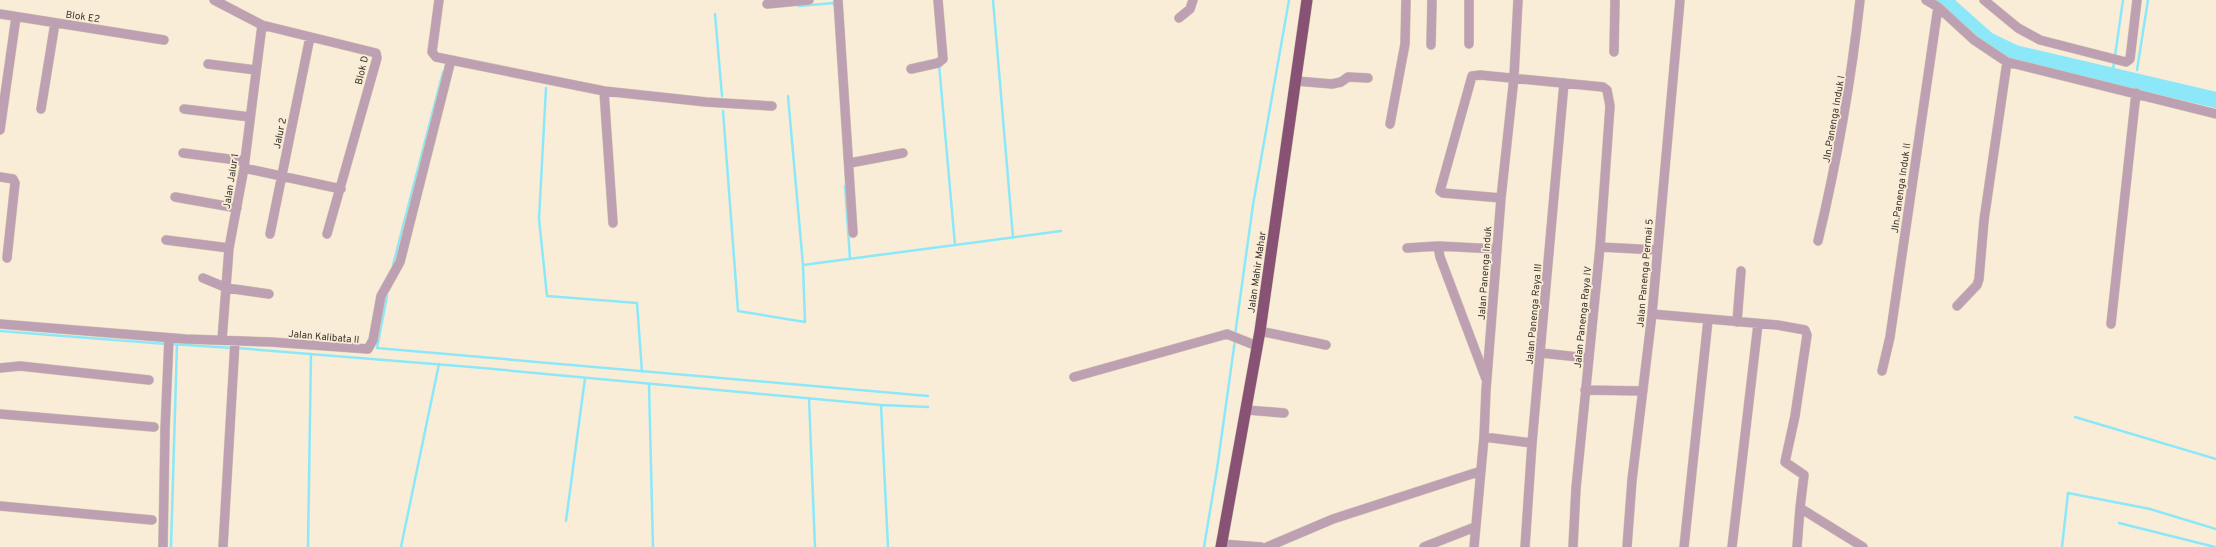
<svg xmlns="http://www.w3.org/2000/svg" width="2216" height="547" viewBox="0 0 2216 547" font-family="Overpass,sans-serif">
  <rect width="100%" height="100%" fill="#f9edd7"/>
  <g fill="none" stroke-linecap="round" stroke-linejoin="round">
    <path stroke="#8ce8f9" stroke-width="2.5" d="M993,0L1013,237
      M799,2V6L834,3V5
      M715,14L722,96
      M939,64L955,245
      M2113,70L2123,0
      M2137,70L2148,0
      M546,88L539,219L547,296L637,303L642,372
      M788,96L803,265L1061,231
      M723,111L738,311L805,322L803,265
      M845,186L850,259
      M393,265L443,72
      M387,296L377,348L928,396
      M0,331L166,344
      M1235,335L1253,205L1289,0
      M171,344L232,348
      M237,348L471,367L881,405L928,407
      M649,384L653,547
      M809,398L815,547
      M881,405L888,547
      M2075,417L2216,459
      M566,521L585,378
      M2119,523L2215,547
      M171,547L177,344
      M308,547L311,354
      M401,547L439,364
      M1204,547L1217,469L1235,340
      M2062,547L2068,493L2150,509L2216,529"/>
    <path stroke="#8ce8f9" stroke-width="16" d="M1943,0L1988,40L2015,53L2216,100"/>
    <g stroke="#d3c8b5" stroke-width="10">
      <path id="minor" d="M214,0L262,25L376,53L377,58L327,234
        M439,0L432,52L436,57L604,91L706,102L772,106
        M838,0L853,233
        M1926,0L1938,7L1974,40L2007,62L2216,114
        M1984,0L2018,28L2040,40L2126,62L2130,59L2137,0
        M767,4L809,0
        M0,14L164,40
        M1179,18L1190,9L1193,0
        M1469,44V0
        M1431,45L1432,0
        M1614,52L1615,0
        M208,64L256,70
        M911,69L938,63L943,59L938,0
        M1296,81L1332,84L1341,82L1348,77L1368,78
        M604,91L613,223
        M41,109L55,23
        M184,109L250,117
        M1390,124L1405,44L1406,0
        M0,130L16,17
        M183,153L244,161
        M850,163L903,153
        M244,168L341,189
        M0,177L13,179L15,183L7,258
        M175,197L237,208
        M1501,198L1443,193L1440,191L1472,76L1480,75L1603,87L1607,90L1610,106L1600,247L1576,488L1573,547
        M270,234L310,37
        M166,240L229,248
        M1818,241C1837,161 1851,82 1860,0
        M1600,247L1657,250
        M1407,248L1438,246
        M203,278L227,288L269,294
        M1957,306L1977,285L1979,279L1984,220L2007,62
        M1652,314L1777,325L1805,330L1807,335L1795,416L1785,462L1804,475L1800,508L1863,547
        M1737,322L1741,271
        M0,324L185,339L271,342L368,349L373,340L381,296L400,262L451,60
        M2111,324L2136,93
        M1260,331L1326,345
        M222,340L229,248L244,168L262,25
        M1541,353L1588,358
        M0,368L20,366L149,380
        M1882,371L1890,337L1938,7
        M1074,377L1227,334L1257,346
        M1486,379L1440,257L1438,246L1497,249
        M1585,390L1643,391
        M1247,410L1284,413
        M0,414L154,427
        M1484,437L1532,443
        M0,506L152,520
        M1222,544L1261,547
        M163,547L165,430L169,338
        M223,547L235,341
        M1267,547L1333,519L1481,471
        M1424,547L1475,527
        M1474,547L1484,437L1486,390L1501,198L1514,77L1518,0
        M1525,547L1532,443L1564,83
        M1627,547L1632,480L1652,314L1680,0
        M1684,547L1708,320
        M1732,547L1758,324
        M1797,547L1800,508"/>
    </g>
    <g stroke="#d3c8b5" stroke-width="12">
      <path id="trunk" d="M1221,547L1260,331L1307,0"/>
    </g>
    <use href="#minor" stroke="#bda0b1" stroke-width="9"/>
    <use href="#trunk" stroke="#875274" stroke-width="11"/>
  </g>
  <g text-anchor="middle" stroke-width="3.5" stroke-linejoin="round" paint-order="stroke">
    <g font-size="10" fill="#39342c" stroke="#f9edd7">
      <text transform="translate(83 16) rotate(8)" y="4">Blok E2</text>
      <text transform="translate(361 70) rotate(-77)" y="4">Blok D</text>
      <text transform="translate(1833 119) rotate(-80)" y="4">Jln.Panenga Induk I</text>
      <text transform="translate(279 133) rotate(-78)" y="4">Jalur 2</text>
      <text transform="translate(230 181) rotate(-81)" y="4">Jalan Jalur 1</text>
      <text transform="translate(1900 188) rotate(-82)" y="4">Jln.Panenga Induk II</text>
      <text transform="translate(1256 272) rotate(-82)" y="4">Jalan Mahir Mahar</text>
      <text transform="translate(1484 273) rotate(-86)" y="4">Jalan Panenga Induk</text>
      <text transform="translate(1644 273) rotate(-85)" y="4">Jalan Panenga Permai 5</text>
      <text transform="translate(1533 314) rotate(-85)" y="4">Jalan Panenga Raya III</text>
      <text transform="translate(1582 317) rotate(-84)" y="4">Jalan Panenga Raya IV</text>
      <text transform="translate(324 336) rotate(5)" y="4">Jalan Kalibata II</text>
    </g>
  </g>
</svg>
